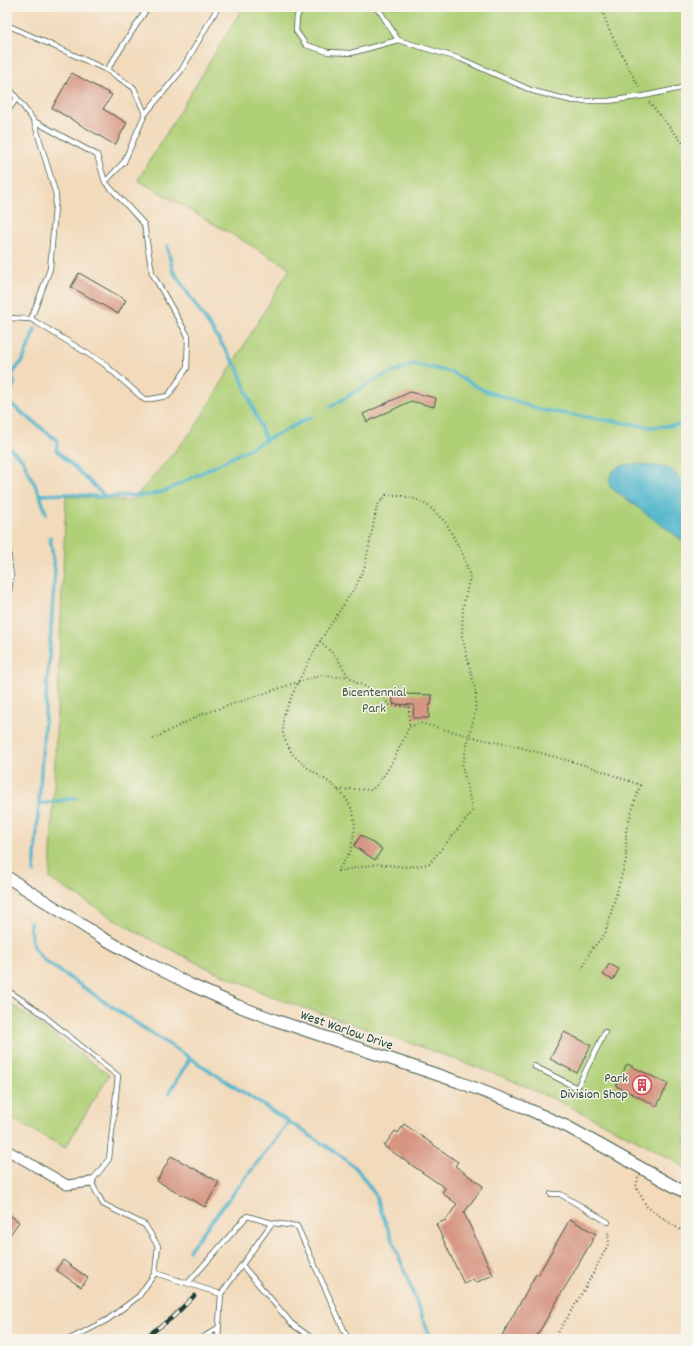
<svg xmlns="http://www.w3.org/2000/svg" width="693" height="1346" viewBox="0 0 693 1346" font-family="Dekko,sans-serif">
  <rect width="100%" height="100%" fill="#f7f3e8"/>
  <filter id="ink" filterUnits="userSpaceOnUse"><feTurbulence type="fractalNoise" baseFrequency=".025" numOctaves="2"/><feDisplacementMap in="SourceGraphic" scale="8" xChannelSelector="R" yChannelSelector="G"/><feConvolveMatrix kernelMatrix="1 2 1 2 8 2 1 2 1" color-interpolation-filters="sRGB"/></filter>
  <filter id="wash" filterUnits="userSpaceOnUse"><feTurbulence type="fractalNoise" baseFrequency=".012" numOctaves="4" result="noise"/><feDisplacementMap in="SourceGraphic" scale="16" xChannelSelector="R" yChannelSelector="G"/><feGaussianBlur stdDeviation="0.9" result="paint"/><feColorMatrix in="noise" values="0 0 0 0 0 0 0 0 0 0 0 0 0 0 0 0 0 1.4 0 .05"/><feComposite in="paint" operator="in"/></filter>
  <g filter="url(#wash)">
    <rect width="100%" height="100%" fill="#f2dabb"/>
    <path fill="#b0d078" stroke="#688656" d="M243,7H686V1168L643,1143L567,1105L506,1078L413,1044L275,998L203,966L129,928L50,879L66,496L132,501L194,429L290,268L138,180Z
      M7,1001L109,1075L65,1148L7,1116Z"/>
    <path fill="#4eb5cc" stroke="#367980" d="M637,464L665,467L673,471L681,480L686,490V543L610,487C607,467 621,465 637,464Z"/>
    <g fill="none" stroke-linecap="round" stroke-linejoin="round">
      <path stroke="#4eb5cc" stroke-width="3.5" d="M167,246L173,271L237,367L266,441
        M7,399L14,384L12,374L23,360L35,329
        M7,401L58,441L56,450L106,497
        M330,407L380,377L414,364L451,372L483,390L541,410L651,427L686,425
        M7,446L22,459L40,495L46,514
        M40,495L67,494L106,497L150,495L168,490L311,417
        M39,804L76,798
        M34,873L55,571L50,537
        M30,922C31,942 31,947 45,961L136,1023L340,1155L357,1169L374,1193L431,1339
        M169,1093L190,1058
        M189,1250L289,1122"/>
    </g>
    <g id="blocks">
      <path fill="#d69581" d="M72,73L112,95L103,109L127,123L115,145L52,108Z
        M79,273L126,300L118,314L71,287Z
        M410,392L436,398L434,407L411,401L367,422L363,414Z
        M393,692L405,693V694L432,695L431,705H429V718H413L414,705L393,704Z
        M361,835L382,849L375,860L354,846Z
        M609,964L619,969L613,980L603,975Z
        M564,1032L591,1045L577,1073L550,1059Z
        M627,1064L668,1084L657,1106L616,1086Z
        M404,1124L458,1162L455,1166L483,1186L464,1213L493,1275L475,1283L473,1279L464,1284L436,1224L446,1220L457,1204L442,1193L445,1188L384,1146L395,1131L398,1133Z
        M171,1156L219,1182L205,1207L157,1181Z
        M7,1213L19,1222L7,1239Z
        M570,1219L596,1234L535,1339H500L536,1274L538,1275Z
        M63,1260L88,1278L81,1287L56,1270Z"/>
    </g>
  </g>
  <g filter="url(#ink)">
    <use href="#blocks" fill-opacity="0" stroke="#3f5548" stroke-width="1"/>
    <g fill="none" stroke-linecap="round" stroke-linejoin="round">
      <g stroke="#3f5548" stroke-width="6">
        <path id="service" d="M303,7L297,16L296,31L306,45L328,52L351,53L398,40L461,59L533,91L573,101H608L644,96L686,87
          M375,7L381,13L398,40
          M7,25L107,70L134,88L145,114L124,162L105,182
          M107,70L148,7
          M7,85L34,121L97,155L105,182L144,224L152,273L188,336L187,368L168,396L145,400L103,363L31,319L7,318
          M7,112L17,98
          M145,114L181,71L218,7
          M31,319L50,269L56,195L34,121
          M7,539L11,577L7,607
          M7,990L37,1010L118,1076L109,1159L91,1182L103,1204L145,1225L158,1246L155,1273L139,1296L107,1320L70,1339
          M534,1066L577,1088L605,1032
          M551,1194H560L608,1222
          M242,1265L292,1324L313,1339
          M155,1273L221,1294
          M188,1283L247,1216L272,1223L297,1226L348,1339
          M201,1339L219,1327
          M218,1339L221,1294L272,1223"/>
      </g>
      <g stroke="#3f5548" stroke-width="11">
        <path id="minor" d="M7,1150L67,1185L91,1182"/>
      </g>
      <g stroke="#3f5548" stroke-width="13">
        <path id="tertiary" d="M7,877L101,937L146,962L189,984L238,1006L275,1020L459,1082L521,1106L568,1127L686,1193"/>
      </g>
      <path stroke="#3f5548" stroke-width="2" stroke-dasharray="1 3" stroke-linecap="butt" d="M601,7L610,32L640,89
        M649,102L686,147
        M386,495H398L416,499L430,507L446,523L463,555L470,576L463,607L462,636L476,693L475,713L462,766L473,811L429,864L407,867L377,864L338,871L351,850L355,826L353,811L345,797L333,785L308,768L292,754L283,735V716L298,682L320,641L357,584L365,566L377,506Z
        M320,641L337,658L348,676L357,683L374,690L390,705L409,707V726
        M153,739L200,715L298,682L322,675L332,677L348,676
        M338,790L354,789L372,790C389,773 399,748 409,727L420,723L481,739L519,747L588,766L640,785L626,830V860L605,934L591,950L582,969
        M638,1177L636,1187L647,1207L686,1234
        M554,1339L584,1290L609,1243L608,1230"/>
      <use href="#service" stroke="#fff" stroke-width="4.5"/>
      <use href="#minor" stroke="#fff" stroke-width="9"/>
      <use href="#tertiary" stroke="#fff" stroke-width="11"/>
      <g stroke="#1f3d34" stroke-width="4.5">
        <path id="rail" d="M143,1339L173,1317L194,1296"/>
      </g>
      <use href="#rail" stroke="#f7f3e8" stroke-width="3" stroke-dasharray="9" stroke-linecap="butt"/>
    </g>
  </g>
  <defs>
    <g id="building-ring" transform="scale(1)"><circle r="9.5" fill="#f7f3e8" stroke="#d1495b" stroke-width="1.5"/><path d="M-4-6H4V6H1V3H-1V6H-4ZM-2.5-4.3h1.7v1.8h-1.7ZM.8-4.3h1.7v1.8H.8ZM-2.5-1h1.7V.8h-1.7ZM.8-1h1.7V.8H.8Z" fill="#d1495b"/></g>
  </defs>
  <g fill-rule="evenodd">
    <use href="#building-ring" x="642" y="1085"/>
  </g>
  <g text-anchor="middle" stroke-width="3" stroke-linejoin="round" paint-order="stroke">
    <g font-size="14" fill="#3c5a42" stroke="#f7f3e8">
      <text x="374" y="696">Bicentennial<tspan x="374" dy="16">Park</tspan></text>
    </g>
    <g font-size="14" fill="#1f3d34" stroke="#f7f3e8">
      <text transform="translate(347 1029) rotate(19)" y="5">West Warlow Drive</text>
    </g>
    <g font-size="14" fill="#1f3d34" stroke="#f7f3e8" text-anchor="end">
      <text x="628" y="1082">Park<tspan x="628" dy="16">Division Shop</tspan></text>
    </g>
  </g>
  <rect width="693" height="1346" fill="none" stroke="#f7f3e8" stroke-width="24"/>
</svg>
